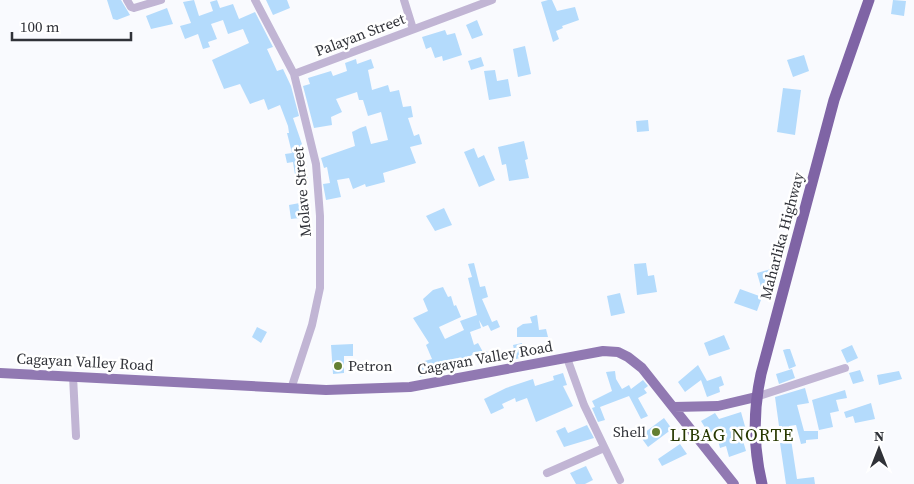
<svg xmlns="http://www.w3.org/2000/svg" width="914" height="484" viewBox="0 0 914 484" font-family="'Source Serif 4',serif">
  <rect width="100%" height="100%" fill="#f9fafe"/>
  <path fill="#b4dbfc" d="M107,0H121L130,15L117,20L113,19Z
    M194,0L199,16L213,11L210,2L217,0L220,8L233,4L239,19L255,12L273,47L267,49L277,71L283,69L291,86L299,116L293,118L304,150L308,179L296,181L293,162L287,163L285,154L292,153L287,133H289L288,126L280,105L268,110L264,99L250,104L240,84L224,89L212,60L249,43L243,29L228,34L223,20L211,24L217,39L208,42L210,47L203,49L198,34L185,39L180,26L191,23L183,2Z
    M266,0H287L290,8L273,15Z
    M548,0H552L557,11L575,7L579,20L562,26L563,28L556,31L559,39L553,42L541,2Z
    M893,0L906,1L904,16L891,14Z
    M167,8L173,24L151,29L146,16Z
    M477,20L483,35L472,39L466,25Z
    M445,30L447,35L455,33L462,55L443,61L442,56L435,58L431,47L426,49L422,37Z
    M525,46L531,74L518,77L513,49Z
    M804,55L809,71L793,77L787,60Z
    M481,57L484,66L471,70L468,61Z
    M356,59L357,64L371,59L374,68L368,70L372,90L388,85L390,92L399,90L403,107L411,106L413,117L408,118L414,136L419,134L422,144L410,147L416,163L383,173L385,182L366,187L365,184L353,189L349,178L337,180L341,197L326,200L323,184L330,183L327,167L324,168L321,158L355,146L352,132L360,128L366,126L371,144L388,140L381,112L368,116L363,100H359L357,92L336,99L342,112L331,117L332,125L314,128L303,86L310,84L308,78L331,71L333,76L347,71L345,63Z
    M495,70L497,81L508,79L511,96L489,100L484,71Z
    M783,88L801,90L795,135L777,132Z
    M648,120L649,131L637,132L636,121Z
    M524,141L528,159L525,160L529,178L509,181L506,164L502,165L498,147Z
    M474,148L478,158L484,155L495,180L479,187L464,152Z
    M305,202L308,217L291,219L289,205Z
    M444,208L452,225L435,231L426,216Z
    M474,263L480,287L485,286L488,297L482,299L492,322L497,320L500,327L491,331L488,325L483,327L479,320L481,328L470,332L474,345L478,343L483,352L487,351L490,362L479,365L476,353L456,363L455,360L432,372V374L420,377L417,363L432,359L426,345L429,343L413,318L428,311L423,299L433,290L443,287L448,297L451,296L454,306L456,305L461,317L439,327L445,339L464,330L460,321L477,315L468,278L472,277L468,264Z
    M646,263L648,276L654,275L657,292L637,295L634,264Z
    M775,268L778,281L761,287L757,273Z
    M740,289L762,297L757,311L734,303Z
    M620,293L625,313L611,316L607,296Z
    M537,315L539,330L546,329L548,337H517V328L523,324L532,323L530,317Z
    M257,327L267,332L261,343L252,337Z
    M724,335L730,349L709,356L704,343Z
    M522,343L524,357L516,359L513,345Z
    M353,344V356H344V373L333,374L331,345Z
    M852,345L858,358L847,363L841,350Z
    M787,349H790L796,366L789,369L783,350Z
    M698,365L707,381L721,376L724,385L719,387L720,392L707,397L701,380L685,392L678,382Z
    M792,369L795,378L779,384L776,374Z
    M860,370L864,381L853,384L849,373Z
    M615,371L616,379L622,389L629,385L631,389L643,380L648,386L644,389L647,393L638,398L648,416L641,419L629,396L600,407L605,420L598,422L592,408L595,407L592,401L612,391L606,372Z
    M899,371L902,379L879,385L877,375Z
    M563,373L567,385L563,386L573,406L536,422L527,398L516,402L515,398L502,404L504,408L491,414L484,399L506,388L533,379L535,386L554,380L553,376Z
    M805,388L809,403L797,405L804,431H818V439L806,440V443L801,444L796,425L789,426L797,479L814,477L815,484H786L780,443H783L782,426H779L775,397Z
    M845,390L847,398L836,400L839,411L830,413L833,427L819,430L812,400Z
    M871,403L875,419L855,423L853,416L846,418L844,412Z
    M741,412L748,437V440L743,441L746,451L729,457L726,446L720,448L715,430L709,434L701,421L715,413L719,419Z
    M664,418L672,429L648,447L640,436Z
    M587,425L594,438L564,447L556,431L565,427L568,433Z
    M680,444L687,454L662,466L658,459Z
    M586,466L593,480L585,484H576L570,473Z"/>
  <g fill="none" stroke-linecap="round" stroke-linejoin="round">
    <path stroke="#c1b5d4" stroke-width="8" d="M127,0L131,7L134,8L161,0
      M255,0L294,74L316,164L320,216V288L312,325L291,389
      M404,0L413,29
      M294,74L492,0
      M567,358L584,405L620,480
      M73,376L76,436
      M756,397L845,368
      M547,473L604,448"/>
    <path stroke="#9179b2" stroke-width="10" d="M0,373L326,390L410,387L603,351L618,352L628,357L642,368L734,484
      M674,407L718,406L756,397"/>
    <path stroke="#7f64a5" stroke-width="11" d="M762,484C753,447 753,411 761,374L834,100L869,0"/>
  </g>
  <g fill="#647f32" stroke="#fff" stroke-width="2">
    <circle cx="338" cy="366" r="5"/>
    <circle cx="656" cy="432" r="5"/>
  </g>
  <g text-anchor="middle" stroke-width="5" stroke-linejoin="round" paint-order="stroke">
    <g font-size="15" fill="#303238" stroke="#fff">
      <text transform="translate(360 35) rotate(-21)" y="5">Palayan Street</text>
      <text transform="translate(302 192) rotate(-95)" y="5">Molave Street</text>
      <text transform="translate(782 236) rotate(-75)" y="5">Maharlika Highway</text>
      <text transform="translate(485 358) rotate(-10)" y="5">Cagayan Valley Road</text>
      <text transform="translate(85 362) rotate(3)" y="5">Cagayan Valley Road</text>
    </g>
    <g font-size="15" fill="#303238" stroke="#fff" text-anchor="start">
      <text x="348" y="371">Petron</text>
      <text x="646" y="437" text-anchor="end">Shell</text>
    </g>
    <g font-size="18" letter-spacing="1" fill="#273800" stroke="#fff">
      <text x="732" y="441">LIBAG NORTE</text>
    </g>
  </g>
  <g transform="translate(879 449)" stroke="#ffffff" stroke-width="4" paint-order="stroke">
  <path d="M0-4L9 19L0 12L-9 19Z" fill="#303238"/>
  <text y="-8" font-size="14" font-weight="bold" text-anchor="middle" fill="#303238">N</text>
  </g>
  <path d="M12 32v8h119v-8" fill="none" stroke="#303238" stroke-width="2.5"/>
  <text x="20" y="32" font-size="15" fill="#303238" stroke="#ffffff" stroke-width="4" paint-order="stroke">100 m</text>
</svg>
